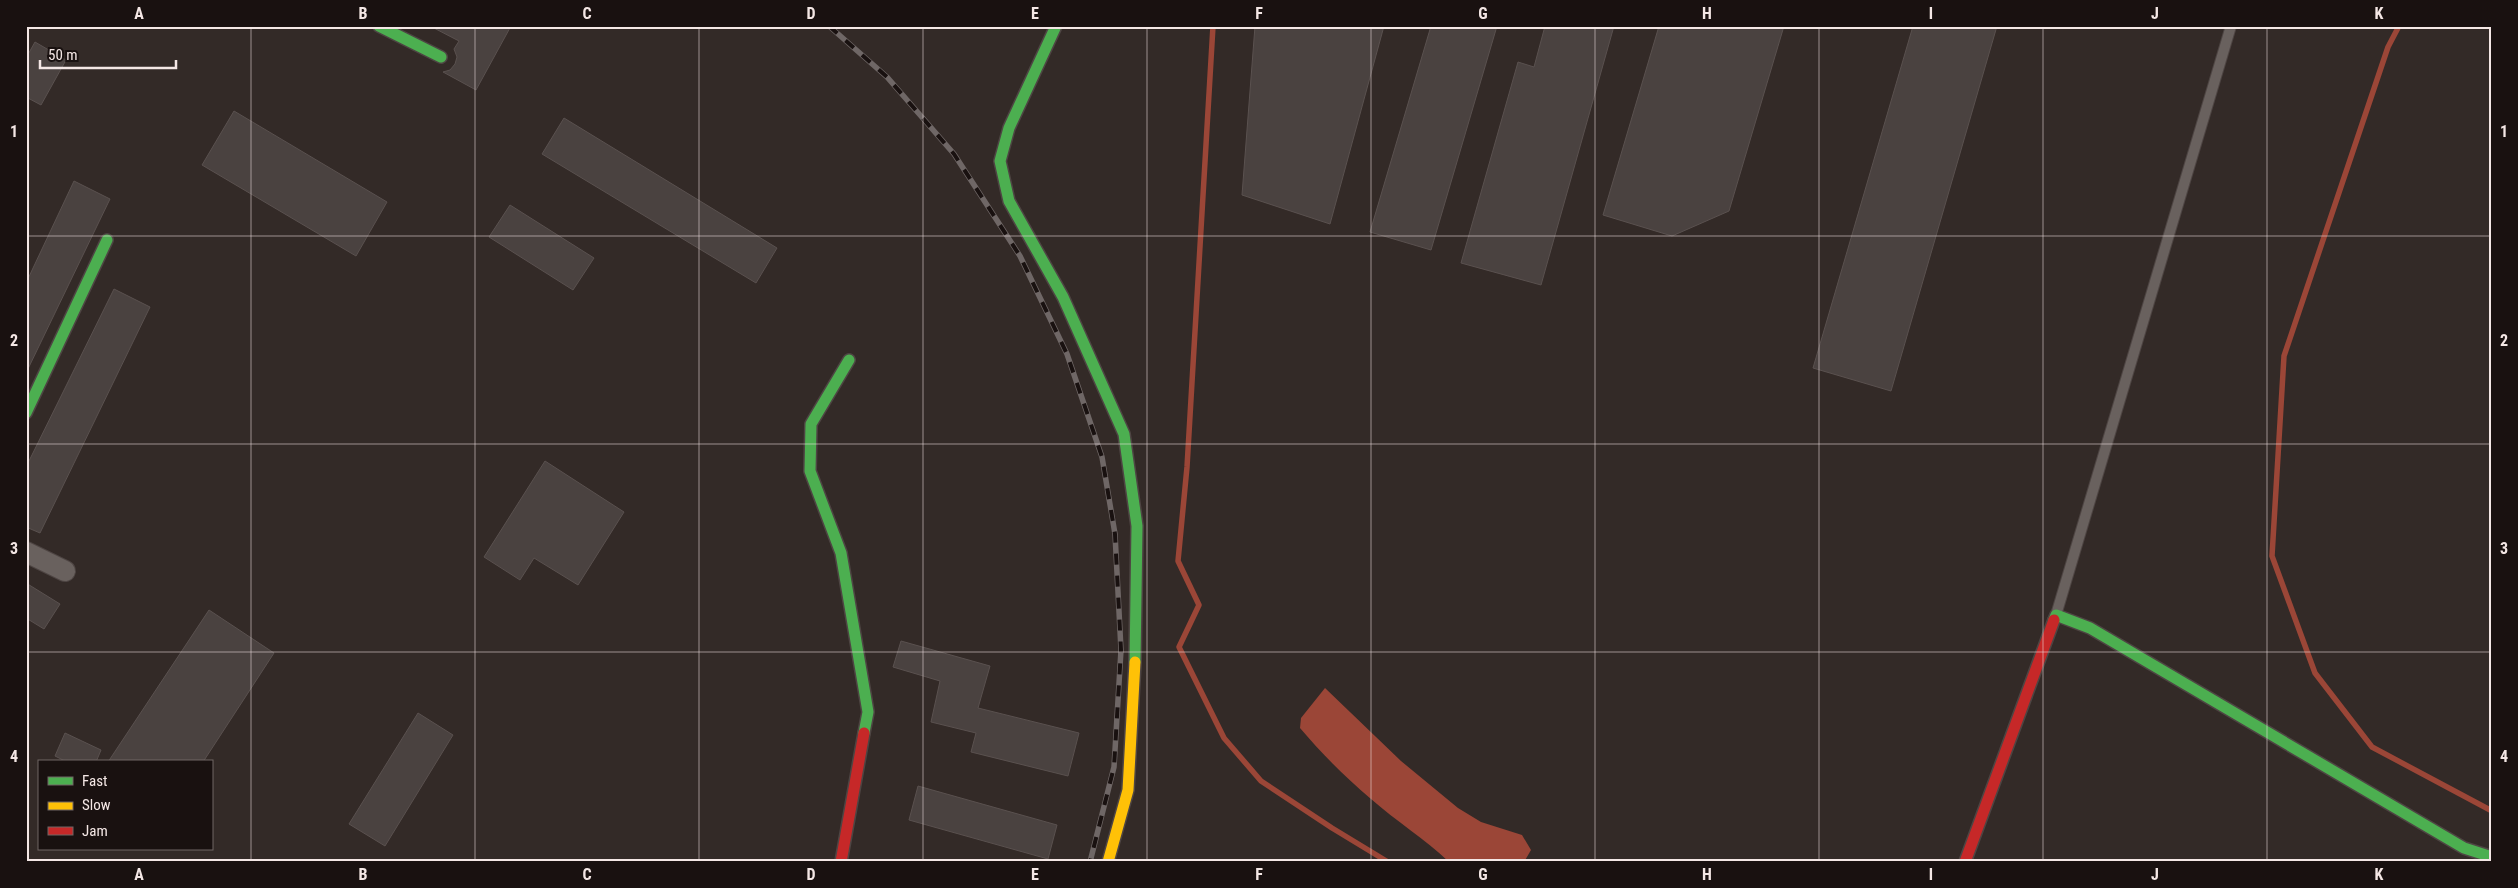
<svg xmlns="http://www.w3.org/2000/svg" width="2518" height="888" viewBox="0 0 2518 888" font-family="'Roboto Condensed',sans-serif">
  <rect width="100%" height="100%" fill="#332a27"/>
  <path fill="#9b4637" d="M1325,688L1401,761L1458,808L1481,822L1522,835L1531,850L1524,862H1449C1425,839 1396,821 1371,799C1345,777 1322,754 1300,728L1301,718Z"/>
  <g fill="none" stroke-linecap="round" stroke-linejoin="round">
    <path stroke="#9b4637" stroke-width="5.5" d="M1213,26L1187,467L1178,561L1199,605L1179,647L1224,738L1261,781L1332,828L1388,862
      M2399,26L2388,47L2284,356L2272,556L2315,673L2372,747L2492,811"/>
  </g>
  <path fill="#4a4240" stroke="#5a514f" d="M430,26H511L476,90L443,72L450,70L455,64L457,57L454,49L459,41Z
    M1255,26H1384L1330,224L1242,195Z
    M1431,26H1497L1431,250L1370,232Z
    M1545,26H1614L1541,285L1461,263L1518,62L1534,67Z
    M1659,26H1784L1729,211L1672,236L1603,215Z
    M1913,26H1997L1891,391L1813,368Z
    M35,42L66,60L41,105L26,97V58Z
    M234,111L387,202L356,256L202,165Z
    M564,118L777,248L756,283L542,154Z
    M74,181L110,199L26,373V283Z
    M510,205L594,258L573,290L489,237Z
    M114,289L150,307L40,533L26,527V467Z
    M545,461L624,512L578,585L534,558L520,580L484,557Z
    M26,583L60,604L44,629L26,618Z
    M209,610L274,653L203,762H108Z
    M901,641L990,666L978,708L1079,733L1068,776L971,752L976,733L931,722L940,681L893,667Z
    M418,713L453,735L385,846L349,824Z
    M65,733L101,750L96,762H67L55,756Z
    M918,786L1057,825L1048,859L909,820Z"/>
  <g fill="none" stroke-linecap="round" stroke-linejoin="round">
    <g stroke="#4e4543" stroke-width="12">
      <path id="lane" d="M2056,615L2231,26"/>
    </g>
    <g stroke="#4e4543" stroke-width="22">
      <path id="street" d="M26,552L65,571"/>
    </g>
    <g stroke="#4e4543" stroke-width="14">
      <path id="fast" d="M379,26L441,57
        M1056,26L1009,128L1000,161L1009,201L1063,297L1124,434L1137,526L1135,662
        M849,360L811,424L810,471L841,553L868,712L864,733
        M26,413L107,240
        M2054,620L2056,615L2090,628L2464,848L2492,857"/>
    </g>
    <g stroke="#4e4543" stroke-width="14">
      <path id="slow" d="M1108,862L1128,790L1135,662"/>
    </g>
    <g stroke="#4e4543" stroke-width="14">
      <path id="jam" d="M841,862L864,733
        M1965,862L2054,620"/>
    </g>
    <use href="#lane" stroke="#69615e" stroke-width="10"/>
    <use href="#street" stroke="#69615e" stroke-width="20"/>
    <use href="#fast" stroke="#4caf50" stroke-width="11"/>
    <use href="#slow" stroke="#ffc107" stroke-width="11"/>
    <use href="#jam" stroke="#c62828" stroke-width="11"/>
    <g stroke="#6f6766" stroke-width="5.5">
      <path id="rail" d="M829,26L887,77L954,154L1020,256L1067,354L1102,457L1115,534L1121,650L1114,767L1090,862"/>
    </g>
    <use href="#rail" stroke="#191110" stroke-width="4" stroke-dasharray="11" stroke-linecap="butt"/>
  </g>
  <path fill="none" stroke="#f4e7e5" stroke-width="1" stroke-opacity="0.55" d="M251,26V862M475,26V862M699,26V862M923,26V862M1147,26V862M1371,26V862M1595,26V862M1819,26V862M2043,26V862M2267,26V862M26,236H2492M26,444H2492M26,652H2492"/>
  <rect width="2518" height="888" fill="none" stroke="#191110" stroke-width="55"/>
  <rect x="38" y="760" width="175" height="90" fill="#191110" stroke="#716765"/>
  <rect x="48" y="777" width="25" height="8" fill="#4caf50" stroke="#716765"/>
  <text x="82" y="786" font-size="15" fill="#f4e7e5">Fast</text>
  <rect x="48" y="802" width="25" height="8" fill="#ffc107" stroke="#716765"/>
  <text x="82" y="810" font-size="15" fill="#f4e7e5">Slow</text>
  <rect x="48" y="827" width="25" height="8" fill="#c62828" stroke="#716765"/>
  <text x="82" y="836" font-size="15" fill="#f4e7e5">Jam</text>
  <path d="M40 60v8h136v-8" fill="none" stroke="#f4e7e5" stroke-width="2.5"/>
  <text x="48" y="60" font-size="15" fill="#f4e7e5" stroke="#191110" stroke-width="4" paint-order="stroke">50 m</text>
  <rect x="28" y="28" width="2462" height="832" fill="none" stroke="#f4e7e5" stroke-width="2"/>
  <g font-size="16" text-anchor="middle" font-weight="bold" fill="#f4e7e5">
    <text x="139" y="19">A</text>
    <text x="363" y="19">B</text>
    <text x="587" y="19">C</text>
    <text x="811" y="19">D</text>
    <text x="1035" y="19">E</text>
    <text x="1259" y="19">F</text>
    <text x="1483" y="19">G</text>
    <text x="1707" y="19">H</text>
    <text x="1931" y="19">I</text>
    <text x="2155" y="19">J</text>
    <text x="2379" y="19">K</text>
    <text x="14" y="137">1</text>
    <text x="2504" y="137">1</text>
    <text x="14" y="346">2</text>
    <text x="2504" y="346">2</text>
    <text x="14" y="554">3</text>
    <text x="2504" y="554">3</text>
    <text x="14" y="762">4</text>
    <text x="2504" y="762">4</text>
    <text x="139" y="880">A</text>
    <text x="363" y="880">B</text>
    <text x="587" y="880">C</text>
    <text x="811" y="880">D</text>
    <text x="1035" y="880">E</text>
    <text x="1259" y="880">F</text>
    <text x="1483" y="880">G</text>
    <text x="1707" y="880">H</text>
    <text x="1931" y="880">I</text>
    <text x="2155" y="880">J</text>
    <text x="2379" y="880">K</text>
  </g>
</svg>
